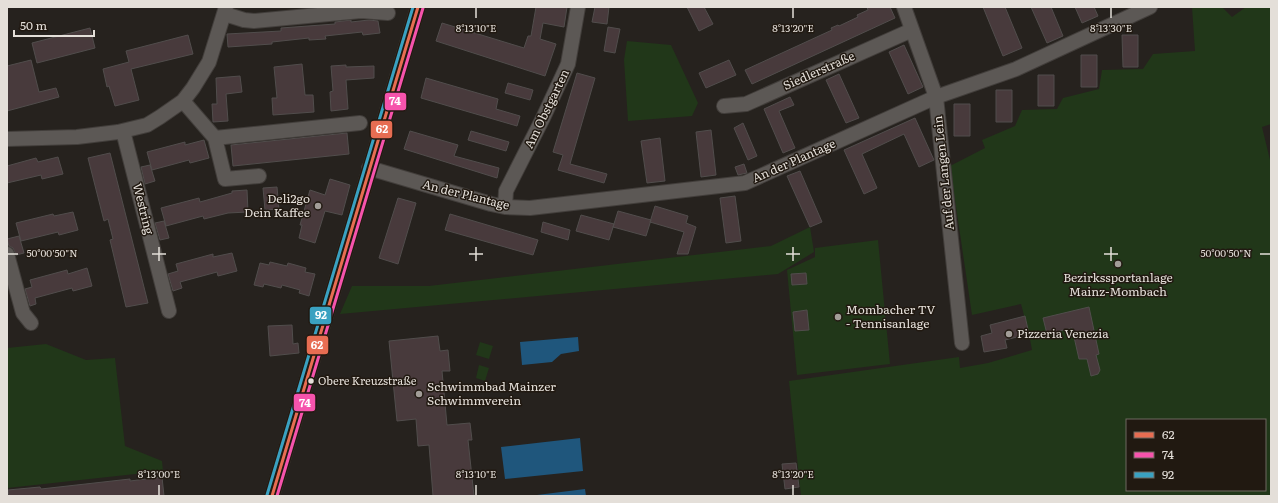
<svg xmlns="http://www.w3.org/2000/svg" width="1278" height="503" viewBox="0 0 1278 503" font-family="Literata,serif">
  <rect width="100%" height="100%" fill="#26221e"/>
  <path fill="#213719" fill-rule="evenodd" d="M1192,7H1222L1232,17L1246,7H1271V124L1262,127L1271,164V496H801L789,381L959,357L960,368L988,363L1032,350L1029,334L1021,304L972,315L950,166L985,148L982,140L1015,126L1022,110L1057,109L1063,98L1099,89L1102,70L1143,69L1153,54L1195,51ZM1127,420H1265V490H1127Z
    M627,41L671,45L698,103L692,116L628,121L624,60Z
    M810,227L814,252L778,274L340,314L352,286H429L771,246Z
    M878,240L890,364L797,375L787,270L815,257V248Z
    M480,342L493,346L489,359L476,355Z
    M46,344L86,360L115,358L125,446L162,461L163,471L7,488V348Z
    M479,365L489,368L485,381L476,378Z"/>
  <path fill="#1f567c" d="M578,337L579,351L561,354L552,362L522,365L520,342Z
    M580,438L583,471L505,479L501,447Z
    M585,489L586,496H529Z"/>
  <path fill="#483a3c" stroke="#514d4c" d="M536,7H567L564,27L543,23L540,39L556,44L545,76L436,41L442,23L524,48L528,36H531Z
    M595,7H609L607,24L592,22Z
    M687,7H704L713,24L699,31Z
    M867,7H890L895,18L752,84L745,70L832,30L831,28L838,25L839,26L858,17L857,15L868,10Z
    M983,7H1005L1022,48L1003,56Z
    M1031,7H1051L1063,36L1047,43Z
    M1075,7H1094L1098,16L1082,23Z
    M351,20V22L369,20L378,21L380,33L363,35L362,32L325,36L326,39L309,40V38L272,42V44L228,47L227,34L281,31V28L335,24V22Z
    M608,27L620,29L615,53L604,51Z
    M90,28L95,48L37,63L32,43Z
    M188,35L193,54L131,69L139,100L115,106L109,86L107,87L103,69L129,62L126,51Z
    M1122,35H1138V67H1123Z
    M904,45L923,87L908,94L889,52Z
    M1081,55H1097V87H1081Z
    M31,60L39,92L56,88L59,97L7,111V66Z
    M729,60L736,75L706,88L699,73Z
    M302,64L305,95H313L314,112L273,115L272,98H277L274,67Z
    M346,65V67L374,66V78L346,80L348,109L331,111L330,92L333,91L331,66Z
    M577,73L595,78L570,164L607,174L604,183L558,170L563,155L553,152Z
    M839,74L859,118L846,123L826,80Z
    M1038,75H1054V106H1038Z
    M240,76L242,92L226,94L228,121L213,122L212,104H217L216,78Z
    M426,78L498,99L496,109L520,116L517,126L421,98Z
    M508,83L533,90L530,100L505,93Z
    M996,90H1012V122H996Z
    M790,97L794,105L779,111L795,148L783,153L764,109Z
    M954,104H970V136H954Z
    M915,118L934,160L919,167L904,134L862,154L877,188L864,194L844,150Z
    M743,123L757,156L748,160L734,128Z
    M711,130L716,175L701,177L696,132Z
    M410,131L458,145L454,156L499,168L497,178L404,149Z
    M471,131L509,142L506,151L468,140Z
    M347,133L349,154L233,166L231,145Z
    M660,138L665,181L647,183L641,141Z
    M204,140L209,158L190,163L189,160L152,170L147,152L185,142V145Z
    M110,153L148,303L126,307L110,240L113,239L108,219L104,221L88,158Z
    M58,157L63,174L42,179L41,175L7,183V166L36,158L38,162Z
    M744,164L747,173L738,175L735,167Z
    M150,165L155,181L145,184L141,167Z
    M800,171L822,222L810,227L787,176Z
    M330,179L350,185L342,215L325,211L315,243L299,238L302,225H300L310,190L325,195Z
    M277,187L279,209L265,210L263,188Z
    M247,190L248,212L228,213L204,219L203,216L166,226L161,208L199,198L200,202L232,193V191Z
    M735,196L741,241L726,243L720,198Z
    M398,198L416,203L398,264L379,258Z
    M655,206L688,216L686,223L696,227L688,254H677L684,232L650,222Z
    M618,211L651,220L646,236L613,227Z
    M73,212L78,230L59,235L58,232L21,241L16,223L53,214L54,216Z
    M450,214L538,240L533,255L445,230Z
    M581,215L614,224L609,240L576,231Z
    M164,221L169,238L160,240L155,223Z
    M543,222L570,230L568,240L541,232Z
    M19,236L24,253L16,255L13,248L9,246L7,239Z
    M232,253L237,271L218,276L217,272L180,282L182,288L173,291L168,274L178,271L176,264L213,254V257Z
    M270,262L287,266L288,263L306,268L305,272L315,274L309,296L299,293L300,290L282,285L281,288L264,284L263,287L254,285L260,263L269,265Z
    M87,268L92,286L73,291L72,288L35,298L36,304L30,306L25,289L32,287L30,280L67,270L68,274Z
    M806,273L807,284L792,285L791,274Z
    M1089,307L1099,354L1096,355L1100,370L1098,374L1091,376L1087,359H1079L1072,328L1047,334L1043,318Z
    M807,310L809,330L795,331L793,312Z
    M1025,316L1029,334L1005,340L1007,348L984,352L981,336L992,333L990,325Z
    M292,325L293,344L298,343L299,353L270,356L268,326Z
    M438,336L440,351L448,350L450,371H442L447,425L470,423L472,440H468L474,496H433L429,445L418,446L416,419L397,421L389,341Z
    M796,463L799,487L785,489L782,464Z
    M162,477L164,496H9L8,490L40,487L41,489L130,479V481Z"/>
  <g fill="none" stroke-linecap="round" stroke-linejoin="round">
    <g stroke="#423e3b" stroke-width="16">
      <path id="minor" d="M904,7L936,97L962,343
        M225,14L244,20L254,21L361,11L388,13
        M183,101L215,138L360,123
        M724,106L746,104L912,30
        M123,131L169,311
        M215,138L225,179L259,176
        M7,139L77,137L118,132L147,125L160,117L183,101L193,88L209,62L226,7
        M369,168L491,204L505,207L530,208L745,183L936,97L1016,69L1150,7
        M505,207L506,191L543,118L568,64L578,7
        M7,254L23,313L31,323
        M272,496L418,7"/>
    </g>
    <use href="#minor" stroke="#5c5855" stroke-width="14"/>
    <g stroke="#211911" stroke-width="6">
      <path id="bus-1" d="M272,496L418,7"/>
    </g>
    <g stroke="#211911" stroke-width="6">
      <path id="bus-2" d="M277,496L423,8"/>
    </g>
    <g stroke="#211911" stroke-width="6">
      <path id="bus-3" d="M267,495L413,7"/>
    </g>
    <use href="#bus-1" stroke="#e76d52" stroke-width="3"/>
    <use href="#bus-2" stroke="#f653ac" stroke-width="3"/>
    <use href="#bus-3" stroke="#3aa1c1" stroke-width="3"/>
  </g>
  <path fill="none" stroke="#e4dfd9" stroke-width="1.5" d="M476,8V18M793,8V18M1111,8V18M159,247V261M476,247V261M793,247V261M1111,247V261M8,254H18M152,254H166M469,254H483M786,254H800M1104,254H1118M1260,254H1270M159,485V495M476,485V495M793,485V495"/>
  <g fill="#a29d98" stroke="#211911" stroke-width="1.5">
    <circle cx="318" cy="206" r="4"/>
    <circle cx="1118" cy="264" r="4"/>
    <circle cx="838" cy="317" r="4"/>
    <circle cx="1009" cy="334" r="4"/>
    <circle cx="419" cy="394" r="4"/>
  </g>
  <circle fill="#e4dfd9" stroke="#211911" stroke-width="1.5" cx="311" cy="381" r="3.5"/>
  <g text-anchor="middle" stroke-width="3" stroke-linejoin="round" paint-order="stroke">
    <g font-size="11" fill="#e4dfd9" stroke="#211911" text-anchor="start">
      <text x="318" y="385">Obere Kreuzstraße</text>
    </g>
    <g font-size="12" fill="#e4dfd9" stroke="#211911">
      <text transform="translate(819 71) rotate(-24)" y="4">Siedlerstraße</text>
      <text transform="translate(547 109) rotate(-64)" y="4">Am Obstgarten</text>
      <text transform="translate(794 161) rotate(-24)" y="4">An der Plantage</text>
      <text transform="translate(944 173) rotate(-96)" y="4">Auf der Langen Lein</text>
      <text transform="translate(466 195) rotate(14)" y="4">An der Plantage</text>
      <text transform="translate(143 209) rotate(76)" y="4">Westring</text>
    </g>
    <g font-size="12" fill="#e4dfd9" stroke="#211911" text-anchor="start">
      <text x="310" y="203" text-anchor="end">Deli2go<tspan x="310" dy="14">Dein Kaffee</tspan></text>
      <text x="1118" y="282" text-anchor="middle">Bezirkssportanlage<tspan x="1118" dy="14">Mainz-Mombach</tspan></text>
      <text x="846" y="314">Mombacher TV<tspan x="846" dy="14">- Tennisanlage</tspan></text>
      <text x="1017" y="338">Pizzeria Venezia</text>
      <text x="427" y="391">Schwimmbad Mainzer<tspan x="427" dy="14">Schwimmverein</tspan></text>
    </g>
  </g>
  <g font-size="10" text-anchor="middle" fill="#e4dfd9" stroke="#211911" stroke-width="3" stroke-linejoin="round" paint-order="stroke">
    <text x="476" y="32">8°13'10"E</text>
    <text x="793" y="32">8°13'20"E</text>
    <text x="1111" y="32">8°13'30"E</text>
    <text x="52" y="257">50°00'50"N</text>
    <text x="1226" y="257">50°00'50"N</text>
    <text x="159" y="478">8°13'00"E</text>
    <text x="476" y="478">8°13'10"E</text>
    <text x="793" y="478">8°13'20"E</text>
  </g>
  <g stroke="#211911" stroke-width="1.5">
    <rect x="384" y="92" width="23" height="19" rx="4" fill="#f653ac"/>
    <rect x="370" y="120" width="23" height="19" rx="4" fill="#e76d52"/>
    <rect x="309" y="306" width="23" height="19" rx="4" fill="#3aa1c1"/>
    <rect x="306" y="335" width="23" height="20" rx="4" fill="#e76d52"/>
    <rect x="293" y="393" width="23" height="19" rx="4" fill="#f653ac"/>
  </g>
  <g font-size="11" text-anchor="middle" font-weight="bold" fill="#fff">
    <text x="395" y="105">74</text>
    <text x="382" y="133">62</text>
    <text x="321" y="319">92</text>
    <text x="317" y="349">62</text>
    <text x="305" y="407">74</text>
  </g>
  <rect width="1278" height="503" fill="none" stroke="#e4dfd9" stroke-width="16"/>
  <rect x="1126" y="419" width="140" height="72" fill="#211911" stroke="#6f6861"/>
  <rect x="1134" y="432" width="20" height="6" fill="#e76d52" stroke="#6f6861"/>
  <text x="1162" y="439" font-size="12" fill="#e4dfd9">62</text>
  <rect x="1134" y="452" width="20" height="6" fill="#f653ac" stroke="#6f6861"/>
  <text x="1162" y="459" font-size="12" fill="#e4dfd9">74</text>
  <rect x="1134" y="472" width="20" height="6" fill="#3aa1c1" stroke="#6f6861"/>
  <text x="1162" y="479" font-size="12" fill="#e4dfd9">92</text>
  <path d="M14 30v6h80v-6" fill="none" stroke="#e4dfd9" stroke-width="2"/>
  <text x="20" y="30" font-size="12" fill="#e4dfd9" stroke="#211911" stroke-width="3" paint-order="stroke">50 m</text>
</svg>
